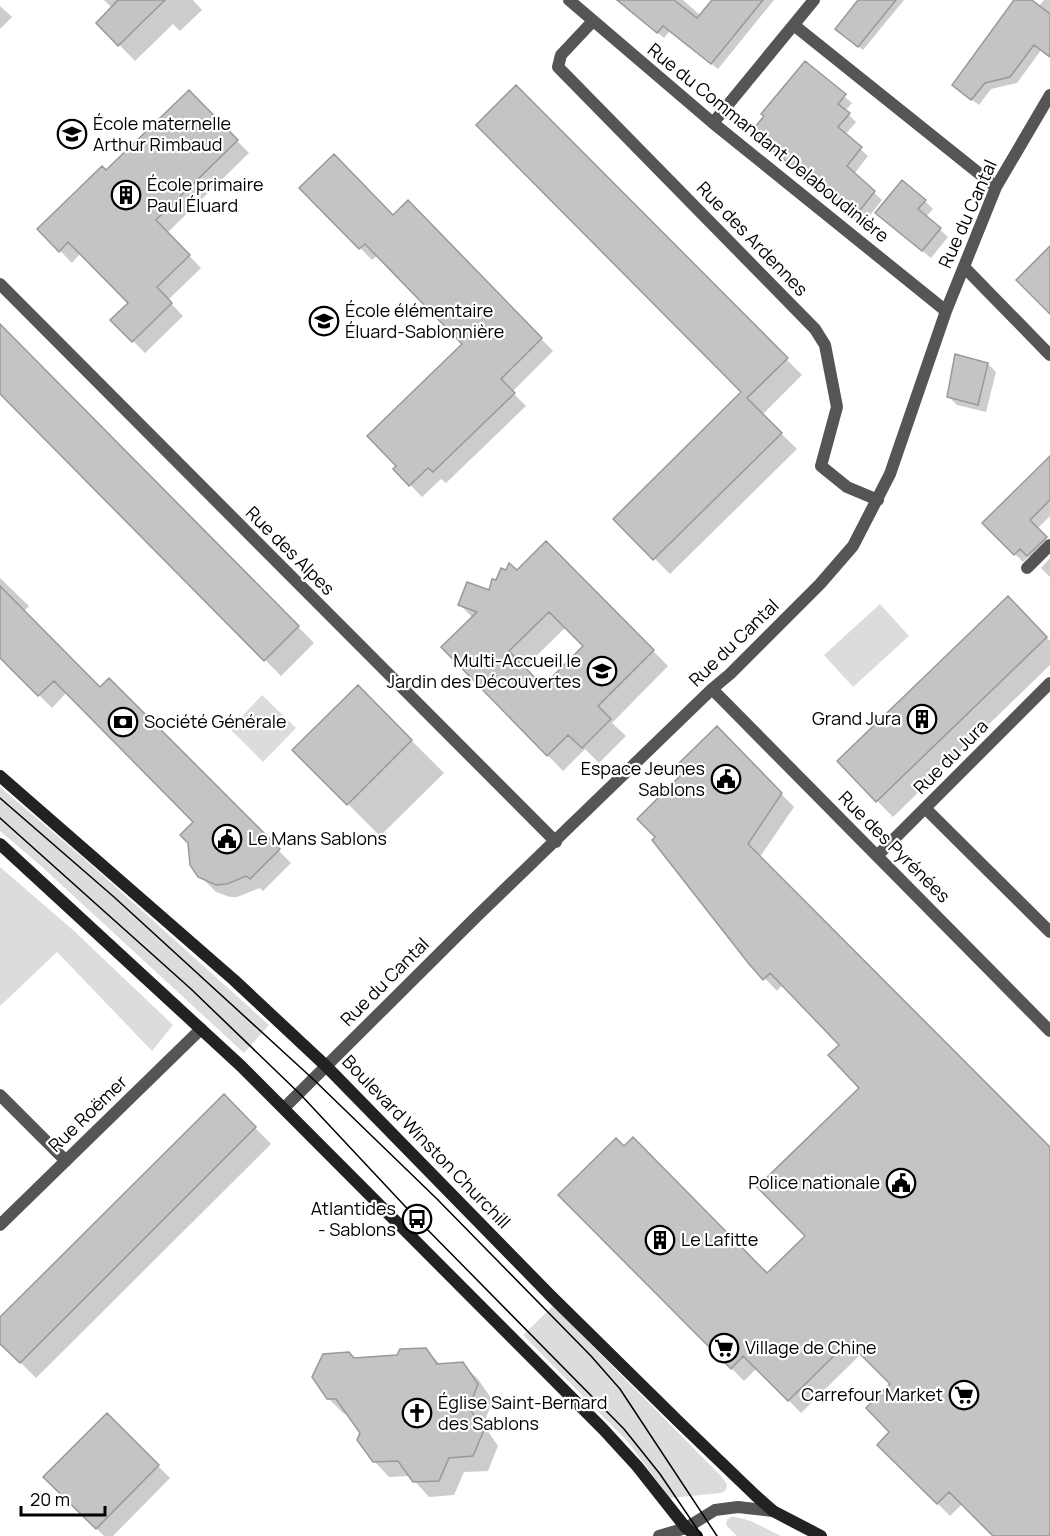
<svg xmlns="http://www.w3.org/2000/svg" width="1050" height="1536" viewBox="0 0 1050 1536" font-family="Manrope,sans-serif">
  <rect width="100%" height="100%" fill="#fff"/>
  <path fill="#dcdcdc" d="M880,604L909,636L853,687L824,655Z
    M262,695L296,728L263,762L230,729Z
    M0,787L89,863L269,1025L244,1053L40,865L0,831Z
    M0,867L73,930L173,1025L152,1051L57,952L0,1006Z
    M553,1306L720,1475L727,1484L726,1490L721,1493L670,1498L627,1441L523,1335Z
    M732,1516L751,1521L781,1536H737L726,1525L727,1520Z"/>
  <path fill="#0003" fill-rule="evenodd" d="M104,0H193L202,10L180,31L173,24L135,61L98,23L112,8Z
    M635,0H683L701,16L713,0H774L718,69L670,31L664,38L639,18Z
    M860,0H904L863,50L841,33Z
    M1016,0H1029L1038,7L1044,0H1050V57L1041,50L1017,83L991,89L979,105L960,91Z
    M0,6L12,17L0,29Z
    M805,63L852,103L845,111L856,122L845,135L868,156L854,174L882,200L863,224L761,139Z
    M516,87L802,375L762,415L797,449L670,574L615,519L743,392Z
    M189,92L249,153L167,233L201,268L168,300L183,316L145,353L112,320L130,303L81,253L72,263L39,229L107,172Z
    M301,188L393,217L408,202L553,351L512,392L526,406L446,483L441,479L422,497L395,469L464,344L378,255L372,260Z
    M925,201L933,209L926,217L948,237L931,258L885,221Z
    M0,325L314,643L281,676L0,392Z
    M988,364L996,372L986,412L957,405L949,397Z
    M1050,458V516L1037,529L1050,542L1036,563L1029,556L1023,562L984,523Z
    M546,543L668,666L612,723L626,736L599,763L585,749L563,771L443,647L473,618L460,605L490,592L517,572ZM566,627L585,646L543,688L524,668Z
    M1050,558V577L1041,568Z
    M0,578L29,606L23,612L100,689L109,680L291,863L263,891L260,888L237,897H230L216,892L203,879L189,842L195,822L67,692L52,708L0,656Z
    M1008,599L1050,641V665L893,817L839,762Z
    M358,687L444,773L380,836L294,750Z
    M717,728L794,807L760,857L1050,1148V1536H995L963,1503L950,1516L879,1445L891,1432L892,1384L862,1353L801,1413L757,1368L744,1381L560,1195L767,1275L807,1236L862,1088L841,1045L783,984L777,991L750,963L685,774Z
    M224,1096L271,1144L36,1378L0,1342V1319Z
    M425,1349L441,1365L462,1364L478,1379L493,1401L483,1424L498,1446L488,1471L464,1472L454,1495L429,1497L410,1476L389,1477L374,1461L361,1432L348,1414H344L328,1398L355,1360L398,1356Z
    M107,1415L170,1478L113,1536H104L45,1477Z"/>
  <path fill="#c4c4c4" stroke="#999" stroke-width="1.5" fill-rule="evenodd" d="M118,0H165L118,46L96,23Z
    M617,0H674L697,18L712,0H763L711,64L663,26L657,33Z
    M858,0H896L858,47L835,29Z
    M1014,0H1032L1050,14V57L1034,45L1010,77L985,83L971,100L952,85Z
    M805,61L846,94L838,104L850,113L838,127L862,147L847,166L875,191L854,218L751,132L764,116L761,114Z
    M516,85L788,358L747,398L782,433L653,560L613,519L741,392L476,125Z
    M189,90L238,140L156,220L190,255L157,287L172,303L132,342L110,320L128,303L68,242L59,252L37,229L102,166L106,170Z
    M334,154L393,215L408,200L542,338L501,379L515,393L433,472L428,468L409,486L393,469L396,466L367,436L462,344L365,244L359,249L299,188Z
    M902,180L926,200L918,209L941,228L922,251L875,213Z
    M1050,246V314L1016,280Z
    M0,324L299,626L264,661L0,394Z
    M955,354L988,363L978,405L947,397Z
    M1050,456V500L1030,520L1047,537L1027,556L1020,549L1014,555L982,523Z
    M546,541L654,650L598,706L611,719L582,748L568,735L547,756L441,647L477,612L458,605L467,582L489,590L492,579L496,580L501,568L506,570L509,563L517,570ZM549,612L583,646L543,686L509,651Z
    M0,586L100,687L109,678L280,849L250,879L246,876L227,884L216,885L198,877L190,865L188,843L180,835L193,822L54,681L38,696L0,658Z
    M1008,596L1047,637L876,802L837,761Z
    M358,685L412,740L347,805L292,750Z
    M717,726L782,793L748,844L1050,1147V1536H993L949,1492L937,1504L877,1445L889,1432L866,1408L890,1384L848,1342L788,1401L743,1356L731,1369L558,1195L616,1138L624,1146L633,1137L767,1273L805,1236L757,1187L859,1088L828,1055L839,1045L770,973L763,980L749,964L652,840L655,837L637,819L682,774L675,767Z
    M224,1094L256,1127L20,1363L0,1344V1317Z
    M426,1348L437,1364L463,1362L478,1384L469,1408L484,1430L473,1456L449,1458L439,1481L413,1482L398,1461L373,1462L357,1440L360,1433L336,1399H327L312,1377L323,1354L349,1352L354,1358L397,1355L400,1349Z
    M107,1413L159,1465L96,1529L43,1477Z"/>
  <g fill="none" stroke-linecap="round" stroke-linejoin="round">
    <path stroke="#555" stroke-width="12" d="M569,0L713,123L946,311
      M593,21L561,55L558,67L815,329L825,345L837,407L821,466L847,487L878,500
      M795,26L996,187
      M713,123L814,0
      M964,267L1050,355
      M0,284L556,842
      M1027,568L1050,545
      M712,689L1050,1031
      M925,808L1050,932
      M877,856L1050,683
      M0,1095L66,1161
      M284,1108L474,919L712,689L730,674L820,584L853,546L890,474L946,311L996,187L1050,95
      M0,1225L201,1029
      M659,1536L686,1528L715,1510L738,1507L773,1511"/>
    <path stroke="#222" stroke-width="12" d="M0,776L234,980L326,1066L550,1295L679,1422L755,1495L773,1511L821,1536
      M0,844L241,1066L603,1429L637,1466L686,1528L697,1536"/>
    <path stroke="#000" stroke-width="1.5" d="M0,798L114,897L313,1079L437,1199L591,1356L620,1389L717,1536
      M0,818L191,989L300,1094L417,1219L624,1429L660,1474L702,1536"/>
  </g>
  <defs>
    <g id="school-ring" transform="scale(1.5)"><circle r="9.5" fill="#fff" stroke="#000" stroke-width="1.5"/><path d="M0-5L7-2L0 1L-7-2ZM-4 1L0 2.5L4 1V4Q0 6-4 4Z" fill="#000"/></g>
    <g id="building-ring" transform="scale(1.5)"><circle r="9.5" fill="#fff" stroke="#000" stroke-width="1.5"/><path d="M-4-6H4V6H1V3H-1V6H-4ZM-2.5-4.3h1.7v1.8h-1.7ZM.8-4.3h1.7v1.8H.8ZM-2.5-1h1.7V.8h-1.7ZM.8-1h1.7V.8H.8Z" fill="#000"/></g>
    <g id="bank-ring" transform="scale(1.5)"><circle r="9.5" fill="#fff" stroke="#000" stroke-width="1.5"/><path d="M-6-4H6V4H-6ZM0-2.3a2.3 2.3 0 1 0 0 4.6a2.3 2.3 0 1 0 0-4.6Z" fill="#000"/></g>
    <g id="civic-ring" transform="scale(1.5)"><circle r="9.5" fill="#fff" stroke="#000" stroke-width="1.5"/><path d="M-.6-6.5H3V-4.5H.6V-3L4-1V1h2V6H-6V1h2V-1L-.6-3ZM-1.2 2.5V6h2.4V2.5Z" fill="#000"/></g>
    <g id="bus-ring" transform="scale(1.5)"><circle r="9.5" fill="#fff" stroke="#000" stroke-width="1.5"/><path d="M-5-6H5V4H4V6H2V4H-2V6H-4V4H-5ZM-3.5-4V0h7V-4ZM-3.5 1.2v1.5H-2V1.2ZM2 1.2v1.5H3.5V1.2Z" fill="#000"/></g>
    <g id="supermarket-ring" transform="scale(1.5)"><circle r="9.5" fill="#fff" stroke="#000" stroke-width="1.5"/><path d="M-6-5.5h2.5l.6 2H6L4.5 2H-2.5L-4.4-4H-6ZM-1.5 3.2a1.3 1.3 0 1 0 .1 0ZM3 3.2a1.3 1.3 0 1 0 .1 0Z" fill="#000"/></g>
    <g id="church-ring" transform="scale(1.5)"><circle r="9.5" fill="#fff" stroke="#000" stroke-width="1.5"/><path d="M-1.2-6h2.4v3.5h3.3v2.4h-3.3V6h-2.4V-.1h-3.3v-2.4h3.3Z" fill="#000"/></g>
  </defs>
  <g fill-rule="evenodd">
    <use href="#school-ring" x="72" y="134"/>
    <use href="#building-ring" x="126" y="195"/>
    <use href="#school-ring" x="324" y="321"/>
    <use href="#school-ring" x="602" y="671"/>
    <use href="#building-ring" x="922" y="719"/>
    <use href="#bank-ring" x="123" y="722"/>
    <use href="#civic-ring" x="726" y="779"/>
    <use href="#civic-ring" x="227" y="839"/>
    <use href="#civic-ring" x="901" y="1183"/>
    <use href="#bus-ring" x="417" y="1219"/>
    <use href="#building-ring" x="660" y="1240"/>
    <use href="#supermarket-ring" x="724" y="1348"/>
    <use href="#supermarket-ring" x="964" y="1395"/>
    <use href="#church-ring" x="417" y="1413"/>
  </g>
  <g text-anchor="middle" stroke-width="4.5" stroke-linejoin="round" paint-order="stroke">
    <g font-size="18" fill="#000" stroke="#fff" text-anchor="start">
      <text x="93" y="130">École maternelle<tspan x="93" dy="21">Arthur Rimbaud</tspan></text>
      <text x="147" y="191">École primaire<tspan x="147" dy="21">Paul Éluard</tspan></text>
      <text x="345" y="317">École élémentaire<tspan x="345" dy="21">Éluard-Sablonnière</tspan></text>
      <text x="581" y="667" text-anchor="end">Multi-Accueil le<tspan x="581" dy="21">Jardin des Découvertes</tspan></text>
      <text x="901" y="725" text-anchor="end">Grand Jura</text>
      <text x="144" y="728">Société Générale</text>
      <text x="705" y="775" text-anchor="end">Espace Jeunes<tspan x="705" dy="21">Sablons</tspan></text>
      <text x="248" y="845">Le Mans Sablons</text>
      <text x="880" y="1189" text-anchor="end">Police nationale</text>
      <text x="396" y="1215" text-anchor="end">Atlantides<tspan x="396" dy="21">- Sablons</tspan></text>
      <text x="681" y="1246">Le Lafitte</text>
      <text x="745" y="1354">Village de Chine</text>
      <text x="943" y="1401" text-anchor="end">Carrefour Market</text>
      <text x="438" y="1409">Église Saint-Bernard<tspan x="438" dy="21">des Sablons</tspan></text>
    </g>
    <g font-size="18" fill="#000" stroke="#fff">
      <text transform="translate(768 143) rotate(39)" y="6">Rue du Commandant Delaboudinière</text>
      <text transform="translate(968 214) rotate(-66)" y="6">Rue du Cantal</text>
      <text transform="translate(752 239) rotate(46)" y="6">Rue des Ardennes</text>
      <text transform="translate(290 551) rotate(45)" y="6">Rue des Alpes</text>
      <text transform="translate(734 643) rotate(-44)" y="6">Rue du Cantal</text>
      <text transform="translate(951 757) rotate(-45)" y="6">Rue du Jura</text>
      <text transform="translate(894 847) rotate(45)" y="6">Rue des Pyrénées</text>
      <text transform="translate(385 982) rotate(-45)" y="6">Rue du Cantal</text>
      <text transform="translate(88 1114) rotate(-44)" y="6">Rue Roëmer</text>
      <text transform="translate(426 1142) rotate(46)" y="6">Boulevard Winston Churchill</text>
    </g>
  </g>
  <path d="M21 1506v9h84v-9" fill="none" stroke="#000000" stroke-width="3"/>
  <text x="30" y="1506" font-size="18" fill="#000000" stroke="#ffffff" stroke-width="4.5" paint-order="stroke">20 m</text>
</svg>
